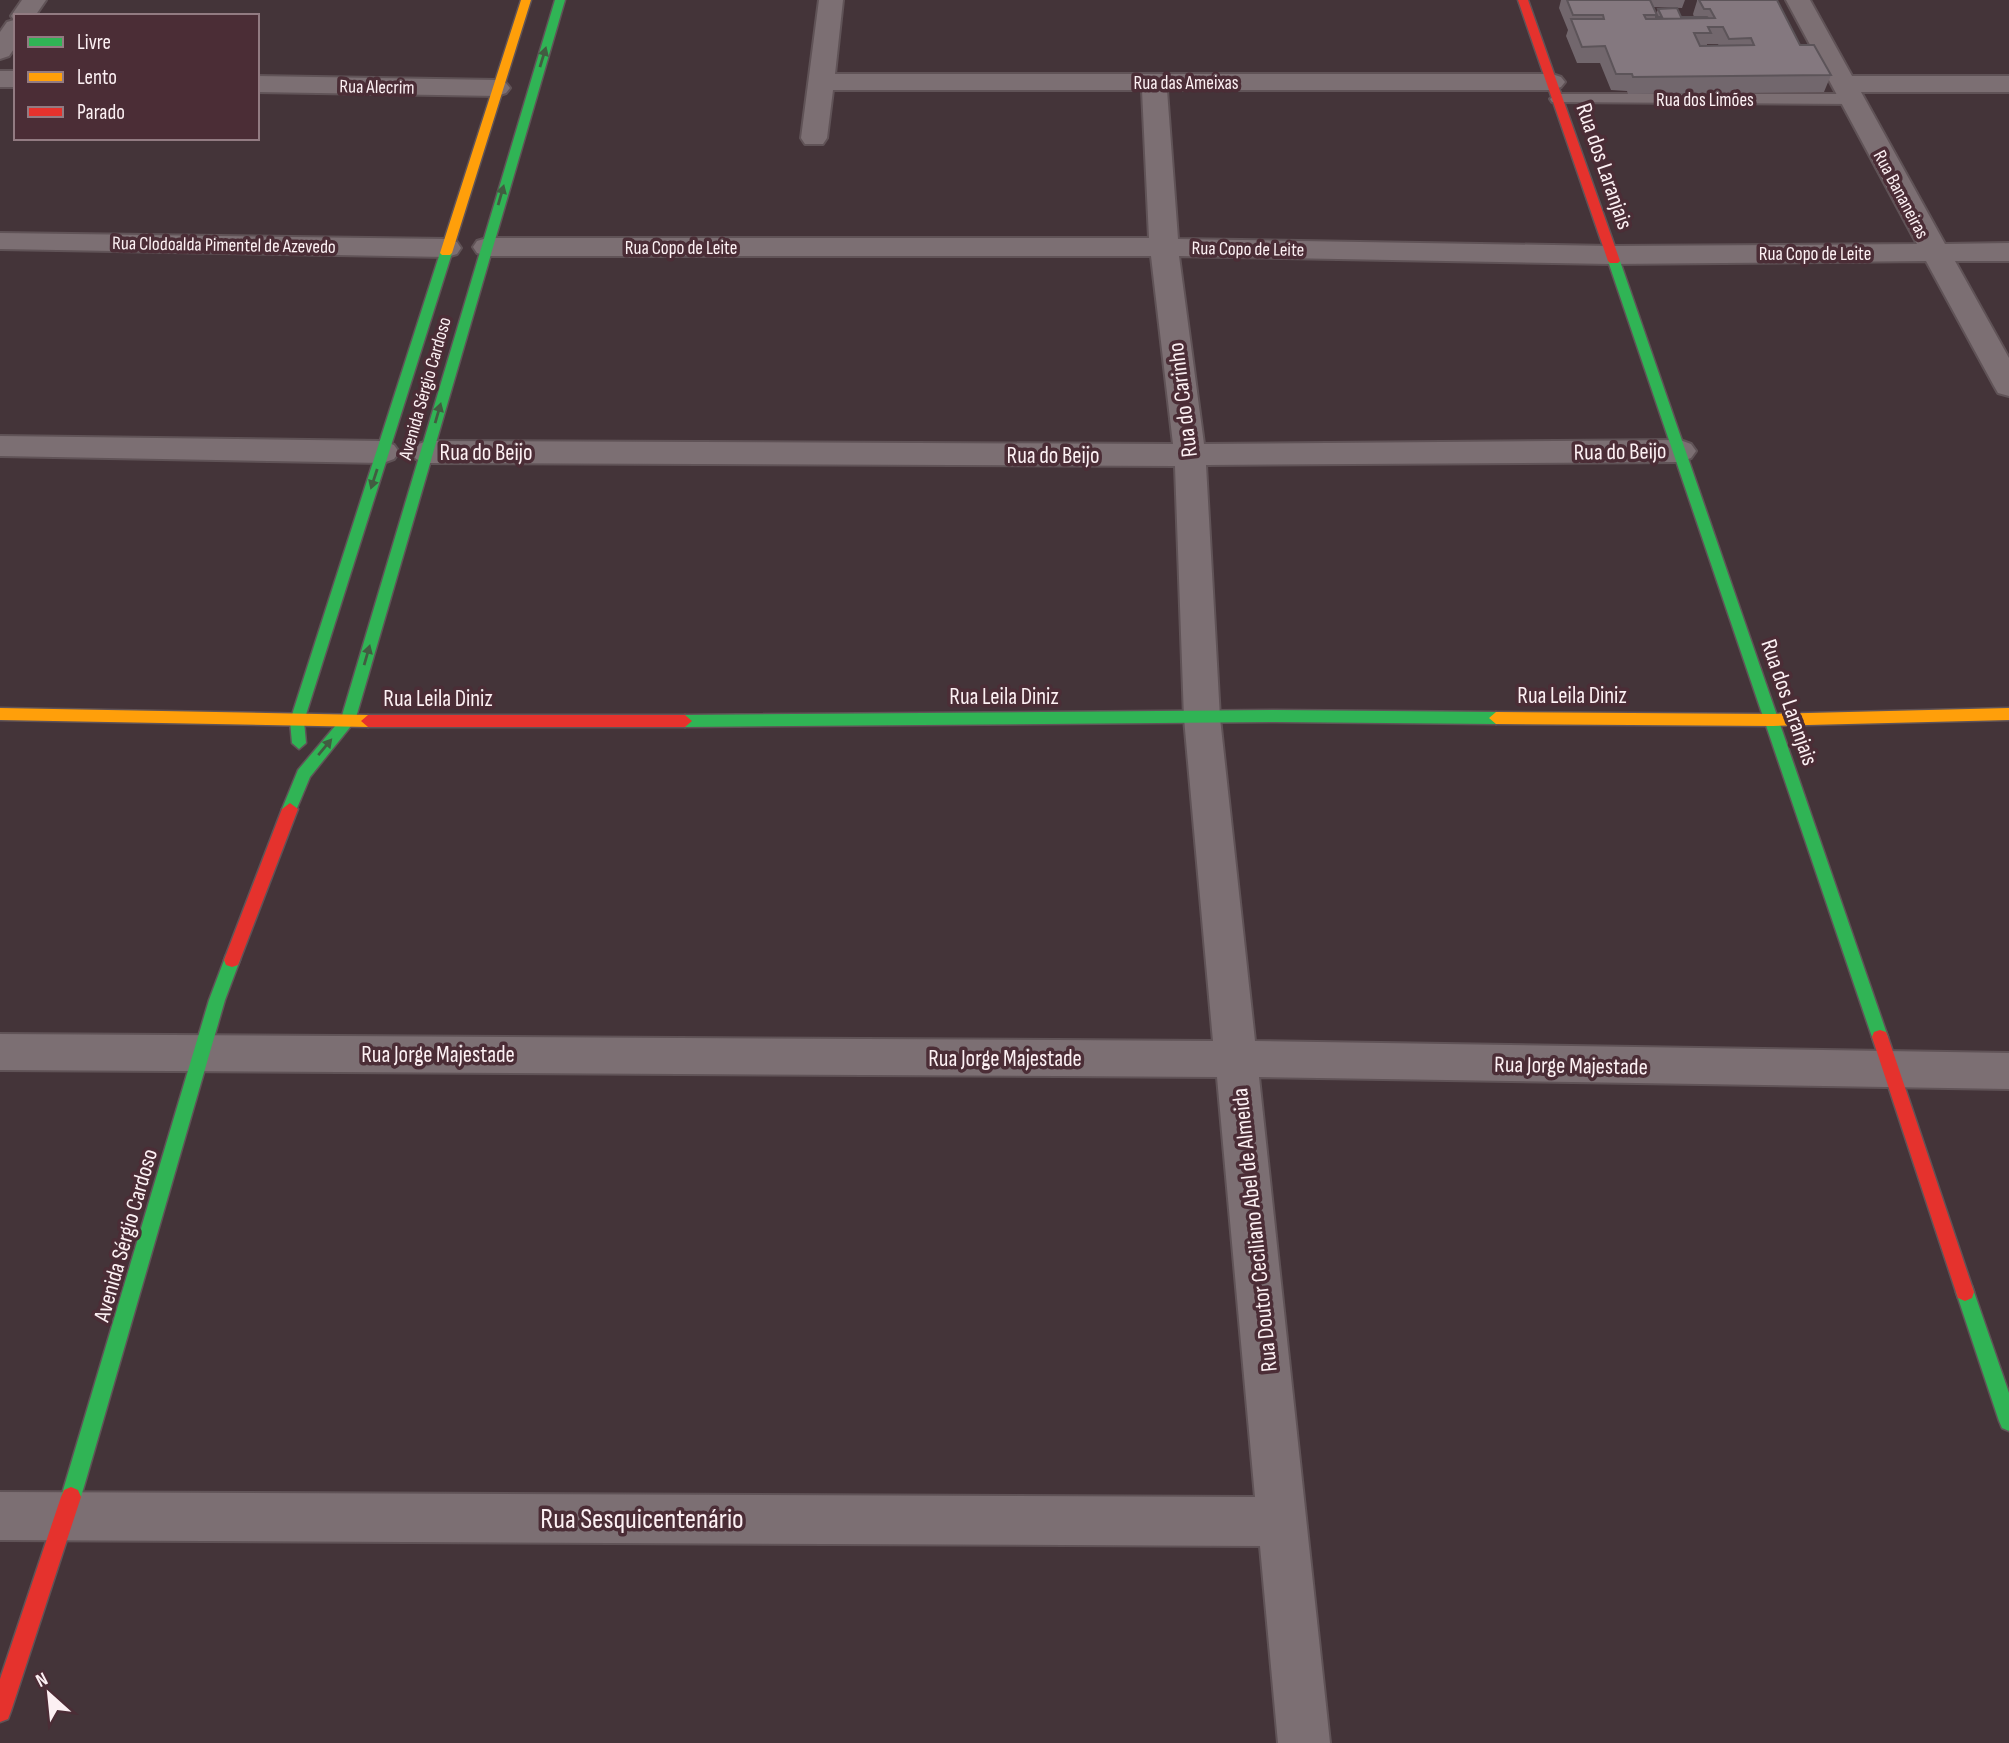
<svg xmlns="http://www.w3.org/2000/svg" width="2009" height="1743" viewBox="0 0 2009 1743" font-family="'Sofia Sans Condensed',sans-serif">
  <rect width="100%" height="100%" fill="#443439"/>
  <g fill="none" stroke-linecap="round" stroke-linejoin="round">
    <g stroke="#605357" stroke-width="4">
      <path id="lane" d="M1558,94H1851L1859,99L1851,104L1552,102L1550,99Z"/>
    </g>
    <g stroke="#605357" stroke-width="4">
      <path id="street" d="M22,0H46L35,16H16V46L9,56L0,59V32L7,22L14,20L11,16Z
        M819,0H843L835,74H1552L1561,77L1565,82L1561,87L1552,90H1167L1178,239L1611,246L1917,244L1786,0H1810L1852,76H2009V92H1861L1945,244L2009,243V261H1955L2009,358V396L1998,393L1994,386L1926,261L1611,264L1179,256L1204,444L1680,440L1691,444L1696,451L1691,458L1680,462L1206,465L1220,718L1255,1041L2009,1053V1089L1259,1077L1330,1743H1278L1260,1546L0,1540V1492L1255,1497L1217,1077L0,1070V1034L1213,1041L1184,718L1175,466L427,463L416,459L411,452L416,445L427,441L1173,444L1151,256H487L477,253L473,247L477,241L487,238H1149L1142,90H833L827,138L823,144H805L801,138Z
        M0,71H16V87H0Z
        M257,76L497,80L506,83L510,88L506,93L497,96L257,92Z
        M0,233L447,239L457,242L461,248L457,254L447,257L0,249Z
        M0,436L383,441L394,445L399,452L394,459L383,463L0,456Z"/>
    </g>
    <g stroke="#605357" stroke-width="3">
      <path id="fast" d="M555,0H565L355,721L310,777L295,813H285L282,809L298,770L341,719Z
        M446,250L452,253L304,721L306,743L299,749L292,743L290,721L440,253Z
        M1614,257L1620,261L1888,1037L1886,1042L1880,1044L1874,1042L1872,1037L1608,261Z
        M1274,710L1496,712L1503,718L1496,724L1274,722L685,727L678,721L685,715Z
        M232,953L238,955L240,960L225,1000L81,1497L78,1504L71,1507L64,1504L61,1497L209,1000L226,955Z
        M1965,1283L1972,1286L1974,1292L2009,1393V1431L2002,1428L1999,1421L1956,1292L1958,1286Z"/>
    </g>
    <g stroke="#605357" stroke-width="3">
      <path id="slow" d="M521,0H531L452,253L450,255H442L440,253Z
        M0,708L368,715L375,721L368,727L0,720Z
        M2009,708V720L1773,726L1496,724L1489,718L1496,712L1773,714Z"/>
    </g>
    <g stroke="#605357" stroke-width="3">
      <path id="jam" d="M1518,0H1528L1620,261L1618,263H1610L1608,261Z
        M368,715H685L692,721L685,727H368L361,721Z
        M290,803L298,809L240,960L238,965L232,967L226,965L224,960L282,809Z
        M1880,1030L1886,1032L1888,1037L1974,1292L1972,1298L1965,1301L1958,1298L1956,1292L1872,1037L1874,1032Z
        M71,1487L78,1490L81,1497L11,1711L8,1719L0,1722V1679L61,1497L64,1490Z"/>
    </g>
    <use href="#lane" fill="#7c6f73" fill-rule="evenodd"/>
    <use href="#street" fill="#7c6f73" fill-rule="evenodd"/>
    <use href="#fast" fill="#30b455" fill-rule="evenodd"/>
    <use href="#slow" fill="#ff9f0a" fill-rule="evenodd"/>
    <use href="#jam" fill="#e5322d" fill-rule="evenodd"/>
  </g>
  <path fill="#72676d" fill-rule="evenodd" d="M1561,0H1685L1682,8L1653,7L1656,14L1658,9L1681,17H1694L1693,14L1697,1V0H1777L1800,45L1831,75L1824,92L1628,94L1627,91L1611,90L1600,63H1577L1566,36L1568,30L1559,8ZM1707,44H1718L1719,46H1707Z"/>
  <path fill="#84787f" stroke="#5c5459" stroke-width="2" fill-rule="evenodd" d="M1567,0H1650L1657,15H1644L1646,19L1715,18L1710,9H1704L1699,0H1777L1800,45H1814L1831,75L1633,77L1632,74H1616L1605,46L1582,47L1571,19H1604L1603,15H1573ZM1708,27H1723L1729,39L1751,38L1754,45L1700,46L1694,33H1711Z
    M1677,8L1681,17H1707L1708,18L1656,19V17H1662L1658,9Z"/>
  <defs><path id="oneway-solid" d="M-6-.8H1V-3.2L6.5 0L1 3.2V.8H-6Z" transform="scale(1.75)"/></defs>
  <g fill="#425c41">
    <use href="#oneway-solid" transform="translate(543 57) rotate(-73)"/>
    <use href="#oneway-solid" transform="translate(501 195) rotate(-74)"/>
    <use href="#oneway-solid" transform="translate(438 413) rotate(-74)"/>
    <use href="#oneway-solid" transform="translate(374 479) rotate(108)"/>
    <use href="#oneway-solid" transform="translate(367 655) rotate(-74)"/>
    <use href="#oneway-solid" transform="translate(325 747) rotate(-50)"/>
  </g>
  <g text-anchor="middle" stroke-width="7" stroke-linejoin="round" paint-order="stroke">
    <g font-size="19" fill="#fcf0f3" stroke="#4b2d36">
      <text x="1186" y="89">Rua das Ameixas</text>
      <text transform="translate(377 86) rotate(1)" y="7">Rua Alecrim</text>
      <text x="1705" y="106">Rua dos Limões</text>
      <text transform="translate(1902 194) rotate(62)" y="7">Rua Bananeiras</text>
      <text transform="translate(224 244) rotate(1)" y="7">Rua Clodoalda Pimentel de Azevedo</text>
      <text x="681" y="254">Rua Copo de Leite</text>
      <text transform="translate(1248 248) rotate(1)" y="7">Rua Copo de Leite</text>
      <text x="1815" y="260">Rua Copo de Leite</text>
      <text transform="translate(424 388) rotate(-74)" y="7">Avenida Sérgio Cardoso</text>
    </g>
    <g font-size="23" fill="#fcf0f3" stroke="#4b2d36">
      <text transform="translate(1605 166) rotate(71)" y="8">Rua dos Laranjais</text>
      <text transform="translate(1182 400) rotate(-97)" y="8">Rua do Carinho</text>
      <text transform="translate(1620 451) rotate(-1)" y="8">Rua do Beijo</text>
      <text x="486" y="460">Rua do Beijo</text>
      <text x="1053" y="463">Rua do Beijo</text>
      <text x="1572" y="703">Rua Leila Diniz</text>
      <text x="1004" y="704">Rua Leila Diniz</text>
      <text x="438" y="706">Rua Leila Diniz</text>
      <text transform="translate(1790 702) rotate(71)" y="8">Rua dos Laranjais</text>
      <text x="438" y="1062">Rua Jorge Majestade</text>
      <text x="1005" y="1066">Rua Jorge Majestade</text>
      <text transform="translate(1571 1065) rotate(1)" y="8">Rua Jorge Majestade</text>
      <text transform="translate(1254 1230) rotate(-96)" y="8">Rua Doutor Ceciliano Abel de Almeida</text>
      <text transform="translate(125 1235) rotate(-74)" y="8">Avenida Sérgio Cardoso</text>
    </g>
    <g font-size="28" fill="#fcf0f3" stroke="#4b2d36">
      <text x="642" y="1528">Rua Sesquicentenário</text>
    </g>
  </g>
  <rect x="14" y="14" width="245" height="126" fill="#4b2d36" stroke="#927b82" stroke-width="2"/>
  <rect x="28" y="37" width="35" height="10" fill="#30b455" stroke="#927b82" stroke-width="2"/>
  <text x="77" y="49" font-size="21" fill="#fcf0f3">Livre</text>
  <rect x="28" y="72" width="35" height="10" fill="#ff9f0a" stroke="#927b82" stroke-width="2"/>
  <text x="77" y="84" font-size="21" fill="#fcf0f3">Lento</text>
  <rect x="28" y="107" width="35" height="10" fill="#e5322d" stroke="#927b82" stroke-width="2"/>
  <text x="77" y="119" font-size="21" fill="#fcf0f3">Parado</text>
  <g transform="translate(49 1694) rotate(333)" stroke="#4b2d36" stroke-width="5" paint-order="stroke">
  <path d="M0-5L12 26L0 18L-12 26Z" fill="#fcf0f3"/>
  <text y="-10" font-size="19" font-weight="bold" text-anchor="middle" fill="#fcf0f3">N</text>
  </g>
</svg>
